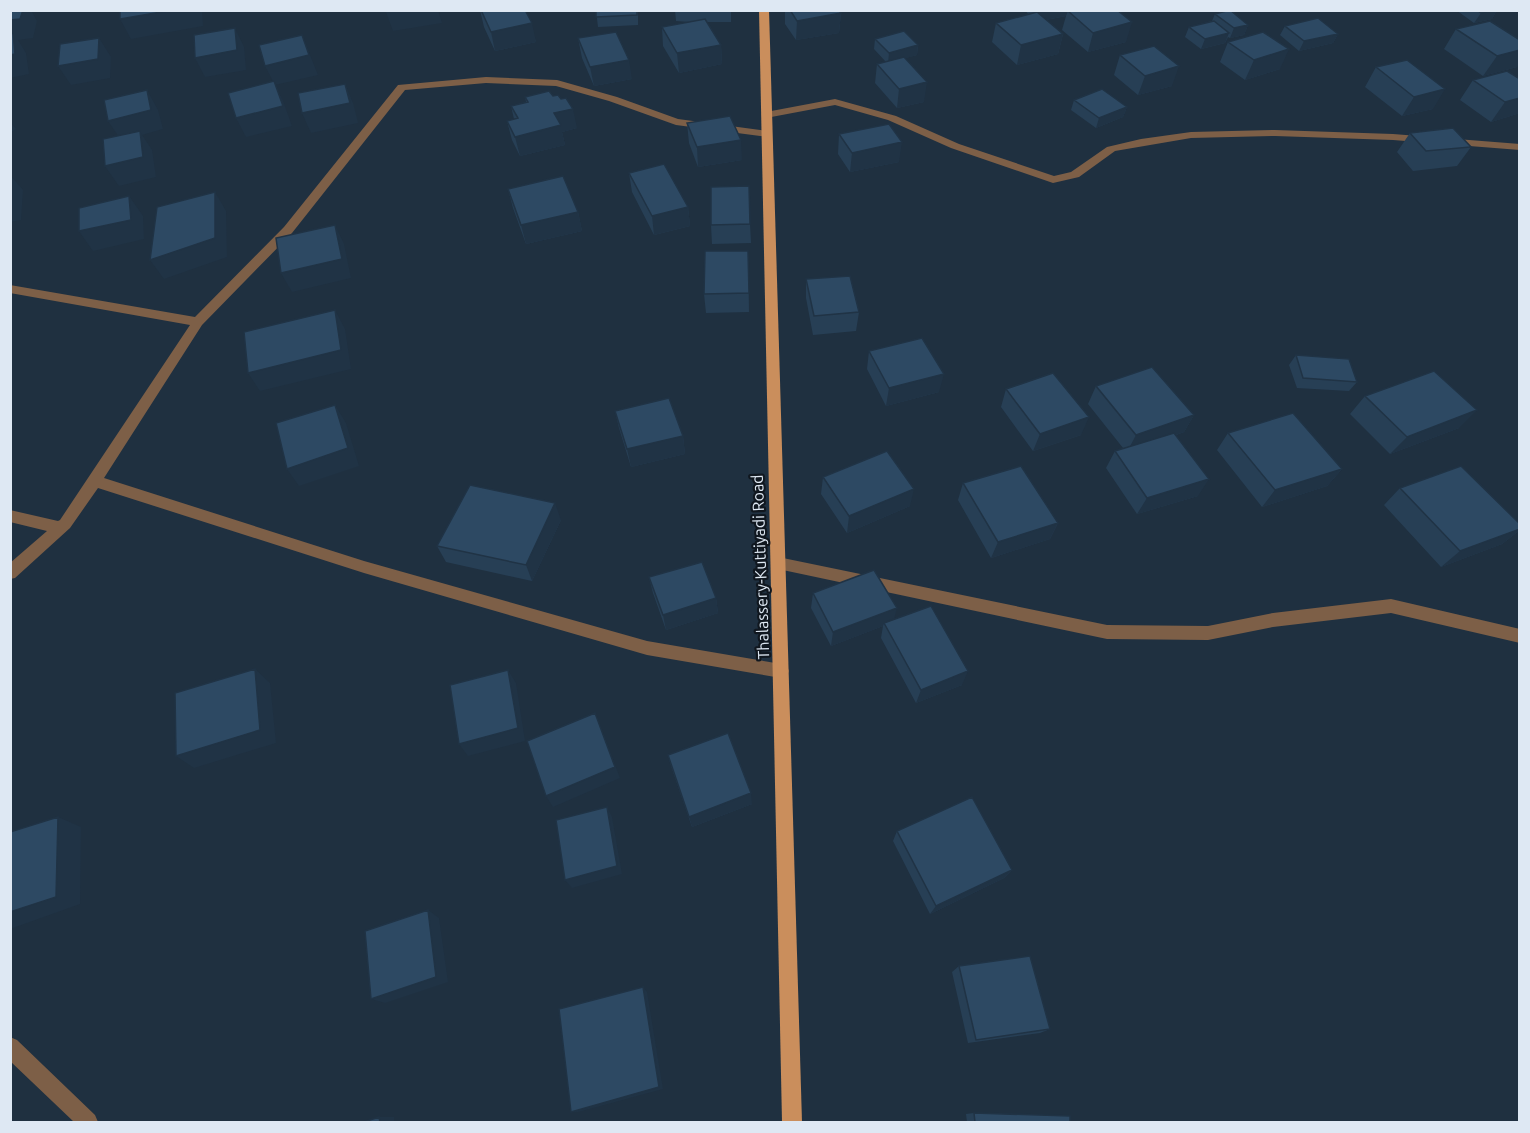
<svg xmlns="http://www.w3.org/2000/svg" width="1530" height="1133" viewBox="0 0 1530 1133" font-family="Ubuntu,sans-serif">
  <rect width="100%" height="100%" fill="#1f3040"/>
  <g fill="none" stroke-linecap="round" stroke-linejoin="round">
    <path fill="#7d5f47" fill-rule="evenodd" d="M486,77L557,80L617,97L678,119L767,131L772,134L767,137L676,125L609,101L556,86L486,83L405,90L292,233L202,325L104,478L364,561L647,641L781,664L787,666L789,671L787,676L781,678L647,655L364,573L98,488L70,528L15,578L10,579V563L47,531L10,522V510L58,521L60,520L190,325L10,293V285L195,317L284,227L398,85Z
      M835,99L896,116L959,144L1054,176L1071,172L1107,147L1141,139L1191,132L1275,130L1393,134L1520,144V150L1393,140L1275,136L1191,138L1115,151L1079,177L1053,183L951,148L888,120L835,105L766,118L761,115L766,112Z
      M778,557L1107,625L1208,626L1273,613L1391,599L1520,629V643L1391,613L1273,627L1208,640L1107,639L778,569L773,567L771,563L773,559Z
      M10,1037L17,1040L95,1115L98,1122H74L10,1061Z"/>
    <path fill="#ca8e5c" fill-rule="evenodd" d="M759,10H769L802,1122H782Z"/>
  </g>
  <path fill="#273f55" d="M480,10H525L536,42L495,51L484,27Z
    M596,10H638V25L598,27Z
    M675,10H731V22H707L721,45L722,64L679,73L663,46L662,27L690,22L676,21Z
    M785,10H838L841,13L839,33L796,40L785,24Z
    M1025,10H1117L1126,42L1088,52L1062,30L1066,16L1046,20L1063,34L1058,54L1017,65L992,42L996,23L1028,14Z
    M1456,10H1497L1492,19L1474,23Z
    M1215,14L1248,25L1244,35L1230,38L1228,37L1225,43L1201,49L1185,37L1189,27L1212,21Z
    M1285,26L1338,34L1333,43L1299,51L1280,35Z
    M1456,29L1517,67L1483,76L1444,49Z
    M578,38L632,79L594,86L582,58Z
    M875,39L918,45L917,55L905,58L924,102L897,108L875,83L877,64L886,62L874,49Z
    M1228,42L1280,69L1245,80L1220,62Z
    M1120,55L1172,86L1138,95L1114,75Z
    M1376,67L1433,109L1402,116L1365,87Z
    M1520,79V113L1491,122L1460,100L1473,80Z
    M525,97L577,128L562,132L565,145L520,156L512,140L507,121L514,119L511,106L526,102Z
    M1074,100L1127,107L1123,117L1096,128L1071,110Z
    M687,123L742,160L698,167L689,143Z
    M1410,133L1471,147L1457,166L1413,171L1397,152Z
    M839,134L899,162L850,172L838,154Z
    M629,173L688,207L690,226L654,235L632,192Z
    M508,189L578,212L582,231L526,244L513,208Z
    M750,224L751,243L712,244L711,225Z
    M748,251L749,312L706,313L704,294Z
    M806,279L859,312L856,331L813,335L806,298Z
    M869,351L939,392L886,406L867,369Z
    M1296,355L1357,382L1349,391L1297,388L1289,365Z
    M1096,386L1194,415L1184,432L1176,435L1198,496L1137,514L1106,468L1115,451L1123,448L1088,404Z
    M1006,389L1081,435L1033,451L1001,407Z
    M1365,396L1459,428L1390,454L1350,414Z
    M615,411L683,436L685,454L631,467L619,428Z
    M1228,433L1342,469L1327,486L1262,507L1217,450Z
    M823,477L910,506L847,533L821,494Z
    M963,483L1058,523L1050,539L991,558L958,500Z
    M1400,488L1520,524V530L1502,544L1441,567L1384,505Z
    M561,520L532,581L446,562L437,546Z
    M649,577L716,598L718,613L666,630L653,593Z
    M813,593L894,620L962,685L916,703L881,638L883,626L831,646L811,608Z
    M668,755L752,804L692,827L671,766Z
    M897,831L1012,870L1004,878L930,914L893,841Z
    M959,966L1050,1029L1040,1033L968,1043L952,972Z
    M974,1113L1070,1122H967L966,1114Z"/>
  <path fill="#203345" d="M23,10H31L37,21L33,38L18,40L26,53L29,74L10,78V20Z
    M173,10H202L203,26L131,39L120,19Z
    M393,10H438L442,23L393,31L386,12Z
    M1038,10H1076L1068,11L1066,16L1035,22Z
    M1492,10H1497L1492,19L1474,23L1481,13Z
    M841,13L839,33L796,40L797,21Z
    M1132,22L1126,42L1088,52L1093,33Z
    M532,23L536,42L495,51L491,32Z
    M1248,25L1244,35L1230,38L1234,28Z
    M235,28L244,47L246,70L205,77L195,58Z
    M1229,33L1225,43L1201,49L1205,39Z
    M1063,34L1058,54L1017,65L1021,45Z
    M1338,34L1333,43L1299,51L1304,41Z
    M302,35L318,75L275,85L283,101L292,126L246,137L236,118L275,85L265,66Z
    M99,38L111,57L110,78L71,85L58,66Z
    M721,45L722,64L679,73L677,53Z
    M918,45L917,55L888,63L889,53Z
    M1289,49L1280,69L1245,80L1254,60Z
    M1520,50V63L1517,67L1483,76L1497,56Z
    M629,60L632,79L594,86L590,67Z
    M1179,66L1172,86L1138,95L1145,76Z
    M927,82L924,102L897,108L899,89Z
    M345,84L353,103L358,123L311,133L302,113Z
    M1445,89L1433,109L1402,116L1414,97Z
    M147,90L158,110L163,129L142,135L152,150L156,177L119,186L105,166L121,140L108,121Z
    M1520,98V113L1491,122L1505,102Z
    M1127,107L1123,117L1096,128L1099,118Z
    M573,109L577,128L562,132L565,145L520,156L515,137L554,113Z
    M10,122L16,129L10,133Z
    M741,140L742,160L698,167L697,147Z
    M902,142L899,162L850,172L852,153Z
    M10,175L23,190L21,220L10,222Z
    M215,192L226,211L227,257L164,279L150,260Z
    M129,196L143,216L144,239L93,251L79,231Z
    M688,207L690,226L654,235L652,216Z
    M578,212L582,231L526,244L521,225Z
    M335,225L344,244L351,278L292,292L281,273Z
    M335,310L345,329L351,369L260,391L248,373Z
    M944,374L939,392L886,406L889,388Z
    M335,405L346,423L359,466L299,486L287,469Z
    M1477,410L1459,428L1390,454L1407,437Z
    M1194,415L1184,432L1127,452L1136,435Z
    M1089,417L1081,435L1033,451L1040,434Z
    M683,436L685,454L631,467L627,449Z
    M1342,469L1327,486L1262,507L1275,490Z
    M1209,479L1198,496L1137,514L1147,498Z
    M914,489L910,506L847,533L849,516Z
    M555,503L561,520L532,581L526,565Z
    M1058,523L1050,539L991,558L998,542Z
    M1520,529V530L1502,544L1441,567L1460,551Z
    M716,598L718,613L666,630L663,615Z
    M897,608L893,623H884L883,626L831,646L833,632Z
    M255,669L270,683L276,743L194,768L176,756Z
    M508,670L516,683L525,741L468,756L459,744Z
    M968,671L962,685L916,703L921,690Z
    M595,713L620,778L553,807L546,796Z
    M751,793L752,804L692,827L689,817Z
    M607,807L612,817L622,874L572,888L565,880Z
    M58,817L81,827L80,904L10,929V912Z
    M1012,870L1004,878L930,914L936,906Z
    M428,910L439,918L448,982L385,1003L371,999Z
    M643,987L647,992L663,1089L578,1112H571Z
    M379,1117H394V1122H380Z"/>
  <path fill="#2d4963" stroke="#203345" stroke-width="1.5" d="M10,10H23L20,19L10,20Z
    M120,10H173L120,19Z
    M481,10H525L532,23L491,32Z
    M596,10H637V15L596,17Z
    M790,10H838L841,13L797,21Z
    M1069,10H1117L1132,22L1093,33L1068,11Z
    M1230,10L1248,25L1234,28L1215,14Z
    M1477,10H1492L1481,13Z
    M1037,12L1063,34L1021,45L996,23Z
    M1318,18L1338,34L1304,41L1285,26Z
    M705,19L721,45L677,53L662,27Z
    M1214,21L1229,33L1205,39L1189,27Z
    M1490,21L1520,40V50L1497,56L1456,29Z
    M235,28L237,50L195,58L194,35Z
    M904,31L918,45L889,53L875,39Z
    M616,32L629,60L590,67L578,38Z
    M1263,32L1289,49L1254,60L1228,42Z
    M13,33L15,54L10,55V34Z
    M302,35L309,55L265,66L259,45Z
    M99,38L98,59L58,66L60,44Z
    M1154,46L1179,66L1145,76L1120,55Z
    M904,57L927,82L899,89L877,64Z
    M1407,60L1445,89L1414,97L1376,67Z
    M1507,71L1520,79V98L1505,102L1473,80Z
    M274,81L283,106L236,118L228,93Z
    M345,84L350,103L302,113L298,93Z
    M1102,89L1127,107L1099,118L1074,100Z
    M147,90L151,110L108,121L104,100Z
    M549,91L553,96L558,95L561,99L566,98L573,109L554,113L561,125L515,137L507,121L518,118L511,106L528,102L525,97Z
    M730,116L741,140L697,147L687,123Z
    M889,124L902,142L852,153L839,134Z
    M1453,128L1471,147L1426,151L1410,133Z
    M140,131L143,157L105,166L103,139Z
    M664,164L688,207L652,216L629,173Z
    M563,176L578,212L521,225L508,189Z
    M749,186L750,224L711,225V187Z
    M215,192V238L150,260L157,207Z
    M129,196L131,220L79,231V208Z
    M335,225L342,259L281,273L276,238Z
    M705,251H748L749,293L704,294Z
    M850,276L859,312L814,316L806,279Z
    M335,310L341,350L248,373L244,332Z
    M922,338L944,374L889,388L869,351Z
    M1296,355L1349,359L1357,382L1303,378Z
    M1152,367L1194,415L1136,435L1096,386Z
    M1434,371L1477,410L1407,437L1365,396Z
    M1053,373L1089,417L1040,434L1006,389Z
    M669,398L683,436L627,449L615,411Z
    M335,405L348,448L287,469L276,423Z
    M1293,413L1342,469L1275,490L1228,433Z
    M1174,433L1209,479L1147,498L1115,451Z
    M887,451L914,489L849,516L823,477Z
    M1021,466L1058,523L998,542L963,483Z
    M1461,466L1520,524V529L1460,551L1400,488Z
    M470,485L555,503L526,565L437,546Z
    M702,562L716,598L663,615L649,577Z
    M874,570L897,608L833,632L813,593Z
    M931,606L968,671L921,690L884,623Z
    M255,669L260,730L176,756L175,693Z
    M508,670L518,728L459,744L450,685Z
    M595,713L615,767L546,796L527,741Z
    M728,733L751,793L689,817L668,755Z
    M972,797L1012,870L936,906L897,831Z
    M607,807L617,866L565,880L556,820Z
    M58,817L56,897L10,912V832Z
    M428,910L436,977L371,999L365,931Z
    M1030,956L1050,1029L976,1040L959,966Z
    M643,987L659,1087L571,1112L559,1009Z
    M974,1113L1070,1116V1122H975Z
    M379,1117L380,1122H364Z"/>
  <g text-anchor="middle" stroke-width="4.5" stroke-linejoin="round" paint-order="stroke">
    <g font-size="16" fill="#dee8f3" stroke="#10171f">
      <text transform="translate(760 567) rotate(-92)" y="6">Thalassery-Kuttiyadi Road</text>
    </g>
  </g>
  <rect width="1530" height="1133" fill="none" stroke="#dee8f3" stroke-width="24"/>
</svg>
